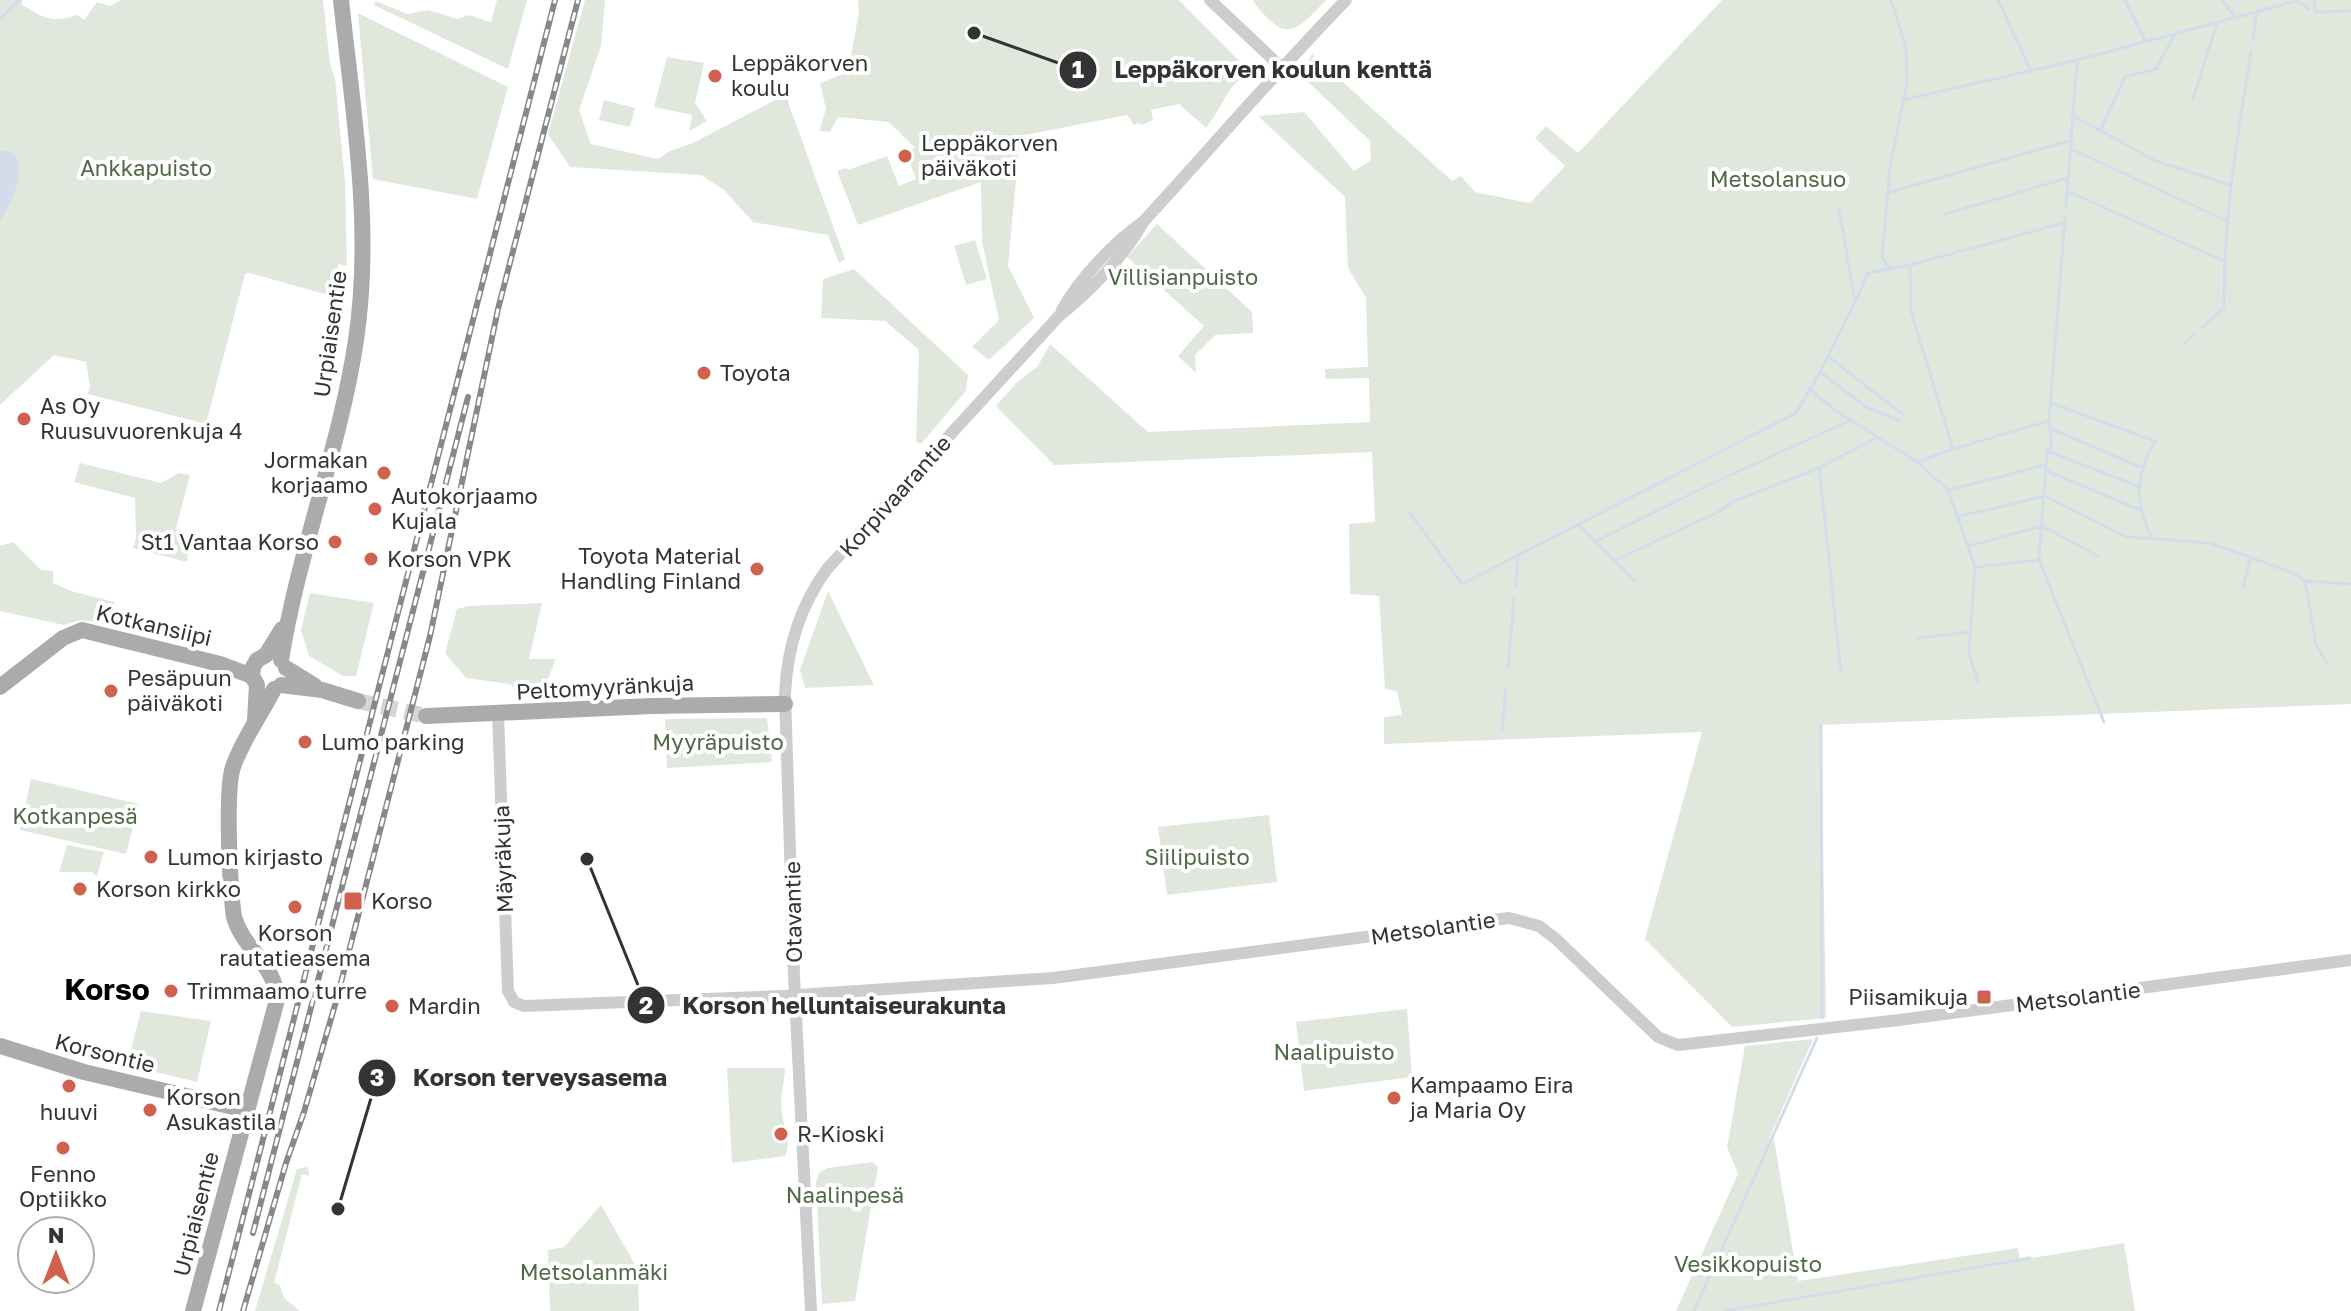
<svg xmlns="http://www.w3.org/2000/svg" width="2351" height="1311" viewBox="0 0 2351 1311" font-family="'Golos Text',sans-serif">
  <rect width="100%" height="100%" fill="#fff"/>
  <path fill="#e0e8dd" d="M0,0H23L21,4C43,17 51,24 77,15L84,20L97,2L110,6L121,0H323L330,64L335,78L345,182L347,266L338,264L342,299L250,273L245,274L206,424L88,394L90,387L86,362L54,355L0,405Z
    M497,0H527L508,69L374,5L375,1L408,14L428,10L458,19L469,15L491,22Z
    M585,0H605L601,46L579,110L591,144L658,159L670,151L693,143L792,91L788,102L845,259L839,263L828,235L753,222L724,190L701,175L570,167L548,134Z
    M858,0H1179L1249,71C1225,89 1224,105 1206,128L1179,104L1151,110L1153,120L1142,125L1139,123L1134,125L1127,115L1020,136L1008,266L1034,318L989,360L972,347L999,320L982,242L981,182L858,225L837,171L846,168L848,170L887,156L899,186L916,179L906,152L915,148L889,122L838,117L830,132L819,131L826,109L820,83L848,72L859,12Z
    M1252,0H1326C1292,36 1285,42 1252,0Z
    M1722,0H2351V704L1821,725L1826,1018L1732,1027L1645,939L1702,732L1384,744V717L1402,715L1397,691L1385,689L1379,596L1350,594L1349,524L1375,522L1372,452L1054,465L996,406L1017,382L1038,366L1050,344L1148,432L1370,422L1369,378L1326,379L1325,369L1368,367L1366,298L1348,268L1345,197L1258,116L1304,112L1354,171L1371,160L1370,141L1301,75L1312,54L1452,181L1461,176L1475,192L1530,203L1565,166L1535,138L1546,126L1578,153Z
    M358,13L508,87L477,199L373,179Z
    M667,57L704,63L695,103L707,121L689,131L692,115L654,107Z
    M604,100L635,108L630,127L599,120Z
    M1157,224L1252,312L1253,333L1215,335L1195,355L1196,373L1178,356L1204,326L1127,257Z
    M975,240L987,279L966,285L954,246Z
    M854,269L968,375L966,391L921,444L916,442L919,350L885,321L821,318L823,279Z
    M80,463L161,483L179,473L190,475L176,528L188,553L187,562L133,548L136,538L135,498L74,482Z
    M13,542L41,570L53,571V583L71,591L114,602L116,607L111,624L81,620L64,625L0,611V546Z
    M828,591L872,681L874,685L805,688L800,670Z
    M310,593L374,603L356,676H343L309,656L301,630Z
    M542,603L529,659H556L539,701L520,693L510,684L466,678L445,653L457,609L469,606Z
    M767,718L772,762L667,768L665,719Z
    M31,779L139,804L126,854L20,830Z
    M1269,815L1277,882L1167,895L1158,827Z
    M67,845L104,852L97,876L92,872H59Z
    M1407,1009L1412,1077L1304,1091L1296,1022Z
    M141,1011L211,1021L197,1082L127,1065Z
    M1813,1039L1769,1139H1774L1798,1281L2018,1248L2020,1260L2124,1243L2135,1311H1676L1738,1174L1727,1147L1745,1046Z
    M727,1068H785C785,1083 779,1096 782,1112C783,1127 792,1140 785,1156L732,1163Z
    M872,1162L878,1167L855,1301L822,1304L816,1182L819,1173L828,1168Z
    M308,1167L309,1176L302,1174L274,1283L280,1285C283,1302 290,1301 300,1311H255L297,1169Z
    M601,1205L638,1270L639,1311H550L548,1250L564,1247Z"/>
  <path fill="#d2dcea" d="M0,150C2,150 11,152 13,153C29,165 10,208 0,220Z"/>
  <g fill="none" stroke-linecap="round" stroke-linejoin="round">
    <path stroke="#d2dcea" stroke-width="3" d="M1998,0L2031,71
      M2125,0L2145,40
      M2222,0L2236,18
      M2314,0L2315,12L2351,11
      M0,19L19,0
      M2253,40L2257,12
      M2193,99L2217,23
      M1903,100L2077,60L2297,1L2309,9
      M2073,116L2156,161L2230,185
      M2100,131L2125,77L2156,69L2175,34
      M2071,149L2229,222
      M2067,191L2224,261
      M1887,193L2072,140
      M2066,206L2077,62
      M1945,214L2068,178
      M2065,218L2049,421L2052,446L2047,451L2039,560L2104,722
      M1910,267L1911,311L1953,449
      M1890,269L1882,258L1890,168L1907,82L1906,47L1891,0
      M1855,302L1868,273L1910,265L2064,223
      M2202,327L2224,308C2223,222 2237,137 2251,52
      M2184,344L2194,335
      M1829,357L1902,414
      M1820,372L1866,407L1900,421
      M1809,389L1835,410L1917,462L1948,490L1975,567L1969,653L1978,682
      M2051,403L2155,441C2134,479 2135,500 2152,539
      M2052,429L2140,467
      M2047,451L2140,487
      M1917,462L1953,449L2049,421
      M1819,468L1841,671
      M2047,471L2140,510
      M1948,490L2045,465
      M1410,513L1462,584L1796,413L1820,372L1855,302L1839,209
      M1957,517L2045,496L2127,537L2210,543L2293,573L2305,581L2351,584
      M1579,525L1635,581
      M1594,542L1713,483L1851,420
      M1968,546L2042,526L2098,556
      M1614,561L1720,511L1732,502L1819,468L1878,437
      M1975,567L2039,560
      M2305,581L2316,644L2327,664
      M1516,585L1518,554
      M2243,587L2251,557
      M1918,638L1970,632
      M1508,667L1514,599
      M1821,726L1822,1018
      M1502,729L1506,689
      M1694,1311L1817,1038
      M1725,1311L2030,1258"/>
    <path stroke="#d6d6d6" stroke-width="16" stroke-dasharray="16 8" stroke-linecap="butt" d="M358,701L426,716"/>
    <path stroke="#cdcdcd" stroke-width="12" d="M1210,0L1282,68
      M1062,310C1081,277 1112,244 1143,222C1211,148 1276,72 1346,0
      M498,714L508,991L514,1002L524,1006L782,996L1053,978L1509,918L1539,926L1556,939L1658,1037L1678,1045L1899,1020L2351,960
      M811,1311L794,976L785,694C787,648 800,606 827,569L1059,316C1088,293 1126,255 1143,222"/>
    <path stroke="#ababab" stroke-width="16" d="M281,660C298,552 340,448 356,340C373,227 353,113 341,0
      M286,668L315,686
      M281,685L322,690L358,701
      M0,687L63,638L82,630L220,664L252,676
      M426,716L652,706L785,704
      M255,720L257,685L252,676L253,667L257,660L266,655L282,629
      M0,1046L84,1072L246,1110
      M193,1311L277,1000C277,966 243,949 234,917C230,889 225,790 233,767C243,738 261,715 274,689"/>
    <g stroke="#888" stroke-width="6">
      <path id="rail" d="M253,1233L468,397
        M219,1311L555,0
        M243,1311L286,1163L304,1112L337,998L430,636L498,309L578,0"/>
    </g>
    <use href="#rail" stroke="#fff" stroke-width="3" stroke-dasharray="9" stroke-linecap="butt"/>
  </g>
  <g fill="#d0614e" stroke="#fff" stroke-width="3">
    <circle cx="715" cy="76" r="8"/>
    <circle cx="905" cy="156" r="8"/>
    <circle cx="704" cy="373" r="8"/>
    <circle cx="24" cy="419" r="8"/>
    <circle cx="384" cy="473" r="8"/>
    <circle cx="375" cy="509" r="8"/>
    <circle cx="335" cy="542" r="8"/>
    <circle cx="371" cy="559" r="8"/>
    <circle cx="757" cy="569" r="8"/>
    <circle cx="111" cy="691" r="8"/>
    <circle cx="305" cy="742" r="8"/>
    <circle cx="151" cy="857" r="8"/>
    <circle cx="80" cy="889" r="8"/>
    <rect x="343" y="891" width="20" height="20" rx="4"/>
    <circle cx="295" cy="907" r="8"/>
    <circle cx="171" cy="991" r="8"/>
    <rect x="1976" y="989" width="16" height="16" rx="4"/>
    <circle cx="392" cy="1006" r="8"/>
    <circle cx="69" cy="1086" r="8"/>
    <circle cx="1394" cy="1098" r="8"/>
    <circle cx="150" cy="1110" r="8"/>
    <circle cx="781" cy="1134" r="8"/>
    <circle cx="63" cy="1148" r="8"/>
  </g>
  <g text-anchor="middle" stroke-width="8" stroke-linejoin="round" paint-order="stroke">
    <g font-size="22" fill="#333" stroke="#fff" text-anchor="start">
      <text x="731" y="71">Leppäkorven<tspan x="731" dy="25">koulu</tspan></text>
      <text x="921" y="151">Leppäkorven<tspan x="921" dy="25">päiväkoti</tspan></text>
      <text x="720" y="381">Toyota</text>
      <text x="40" y="414">As Oy<tspan x="40" dy="25">Ruusuvuorenkuja 4</tspan></text>
      <text x="368" y="468" text-anchor="end">Jormakan<tspan x="368" dy="25">korjaamo</tspan></text>
      <text x="391" y="504">Autokorjaamo<tspan x="391" dy="25">Kujala</tspan></text>
      <text x="319" y="550" text-anchor="end">St1 Vantaa Korso</text>
      <text x="741" y="564" text-anchor="end">Toyota Material<tspan x="741" dy="25">Handling Finland</tspan></text>
      <text x="387" y="567">Korson VPK</text>
      <text x="127" y="686">Pesäpuun<tspan x="127" dy="25">päiväkoti</tspan></text>
      <text x="321" y="750">Lumo parking</text>
      <text x="167" y="865">Lumon kirjasto</text>
      <text x="96" y="897">Korson kirkko</text>
      <text x="371" y="909">Korso</text>
      <text x="295" y="941" text-anchor="middle">Korson<tspan x="295" dy="25">rautatieasema</tspan></text>
      <text x="187" y="999">Trimmaamo turre</text>
      <text x="1968" y="1005" text-anchor="end">Piisamikuja</text>
      <text x="408" y="1014">Mardin</text>
      <text x="1410" y="1093">Kampaamo Eira<tspan x="1410" dy="25">ja Maria Oy</tspan></text>
      <text x="166" y="1105">Korson<tspan x="166" dy="25">Asukastila</tspan></text>
      <text x="69" y="1120" text-anchor="middle">huuvi</text>
      <text x="797" y="1142">R-Kioski</text>
      <text x="63" y="1182" text-anchor="middle">Fenno<tspan x="63" dy="25">Optiikko</tspan></text>
    </g>
    <g font-size="22" fill="#4e6a45" stroke="#fff">
      <text x="146" y="176">Ankkapuisto</text>
      <text x="1778" y="187">Metsolansuo</text>
      <text x="1183" y="285">Villisianpuisto</text>
      <text x="718" y="750">Myyräpuisto</text>
      <text x="75" y="824">Kotkanpesä</text>
      <text x="1197" y="865">Siilipuisto</text>
      <text x="1334" y="1060">Naalipuisto</text>
      <text x="845" y="1203">Naalinpesä</text>
      <text x="1748" y="1272">Vesikkopuisto</text>
      <text x="594" y="1280">Metsolanmäki</text>
    </g>
    <g font-size="22" fill="#333" stroke="#fff">
      <text transform="translate(330 334) rotate(-82)" y="8">Urpiaisentie</text>
      <text transform="translate(895 496) rotate(-48)" y="8">Korpivaarantie</text>
      <text transform="translate(154 625) rotate(13)" y="8">Kotkansiipi</text>
      <text transform="translate(605 687) rotate(-3)" y="8">Peltomyyränkuja</text>
      <text transform="translate(503 859) rotate(-92)" y="8">Mäyräkuja</text>
      <text transform="translate(793 912) rotate(-91)" y="8">Otavantie</text>
      <text transform="translate(1433 928) rotate(-8)" y="8">Metsolantie</text>
      <text transform="translate(2078 997) rotate(-7)" y="8">Metsolantie</text>
      <text transform="translate(105 1053) rotate(14)" y="8">Korsontie</text>
      <text transform="translate(196 1214) rotate(-76)" y="8">Urpiaisentie</text>
    </g>
    <g font-size="30" font-weight="bold" fill="#000" stroke="#fff">
      <text x="107" y="1000">Korso</text>
    </g>
  </g>
  <path fill="none" stroke="#333" stroke-width="3" d="M974 33L1078 70M587 859L646 1005M338 1209L377 1078"/>
  <g fill="#333" stroke="#fff" stroke-width="3">
    <circle cx="974" cy="33" r="8"/>
    <circle cx="587" cy="859" r="8"/>
    <circle cx="338" cy="1209" r="8"/>
    <circle cx="1078" cy="70" r="20"/>
    <circle cx="646" cy="1005" r="20"/>
    <circle cx="377" cy="1078" r="20"/>
  </g>
  <g font-size="24" text-anchor="middle" font-weight="bold" fill="#fff">
    <text x="1078" y="78">1</text>
    <text x="646" y="1014">2</text>
    <text x="377" y="1086">3</text>
  </g>
  <g font-size="24" text-anchor="middle" font-weight="bold" fill="#333" stroke="#fff" stroke-width="8" stroke-linejoin="round" paint-order="stroke">
    <text x="1273" y="78">Leppäkorven koulun kenttä</text>
    <text x="844" y="1014">Korson helluntaiseurakunta</text>
    <text x="540" y="1086">Korson terveysasema</text>
  </g>
  <g transform="translate(56 1255)"><circle r="38" fill="#ffffff" stroke="#adadad" stroke-width="2"/>
  <path d="M0-6L14 30L0 20L-14 30Z" fill="#d0614e"/>
  <text y="-12" font-size="22" font-weight="bold" text-anchor="middle" fill="#333333">N</text>
  </g>
</svg>
